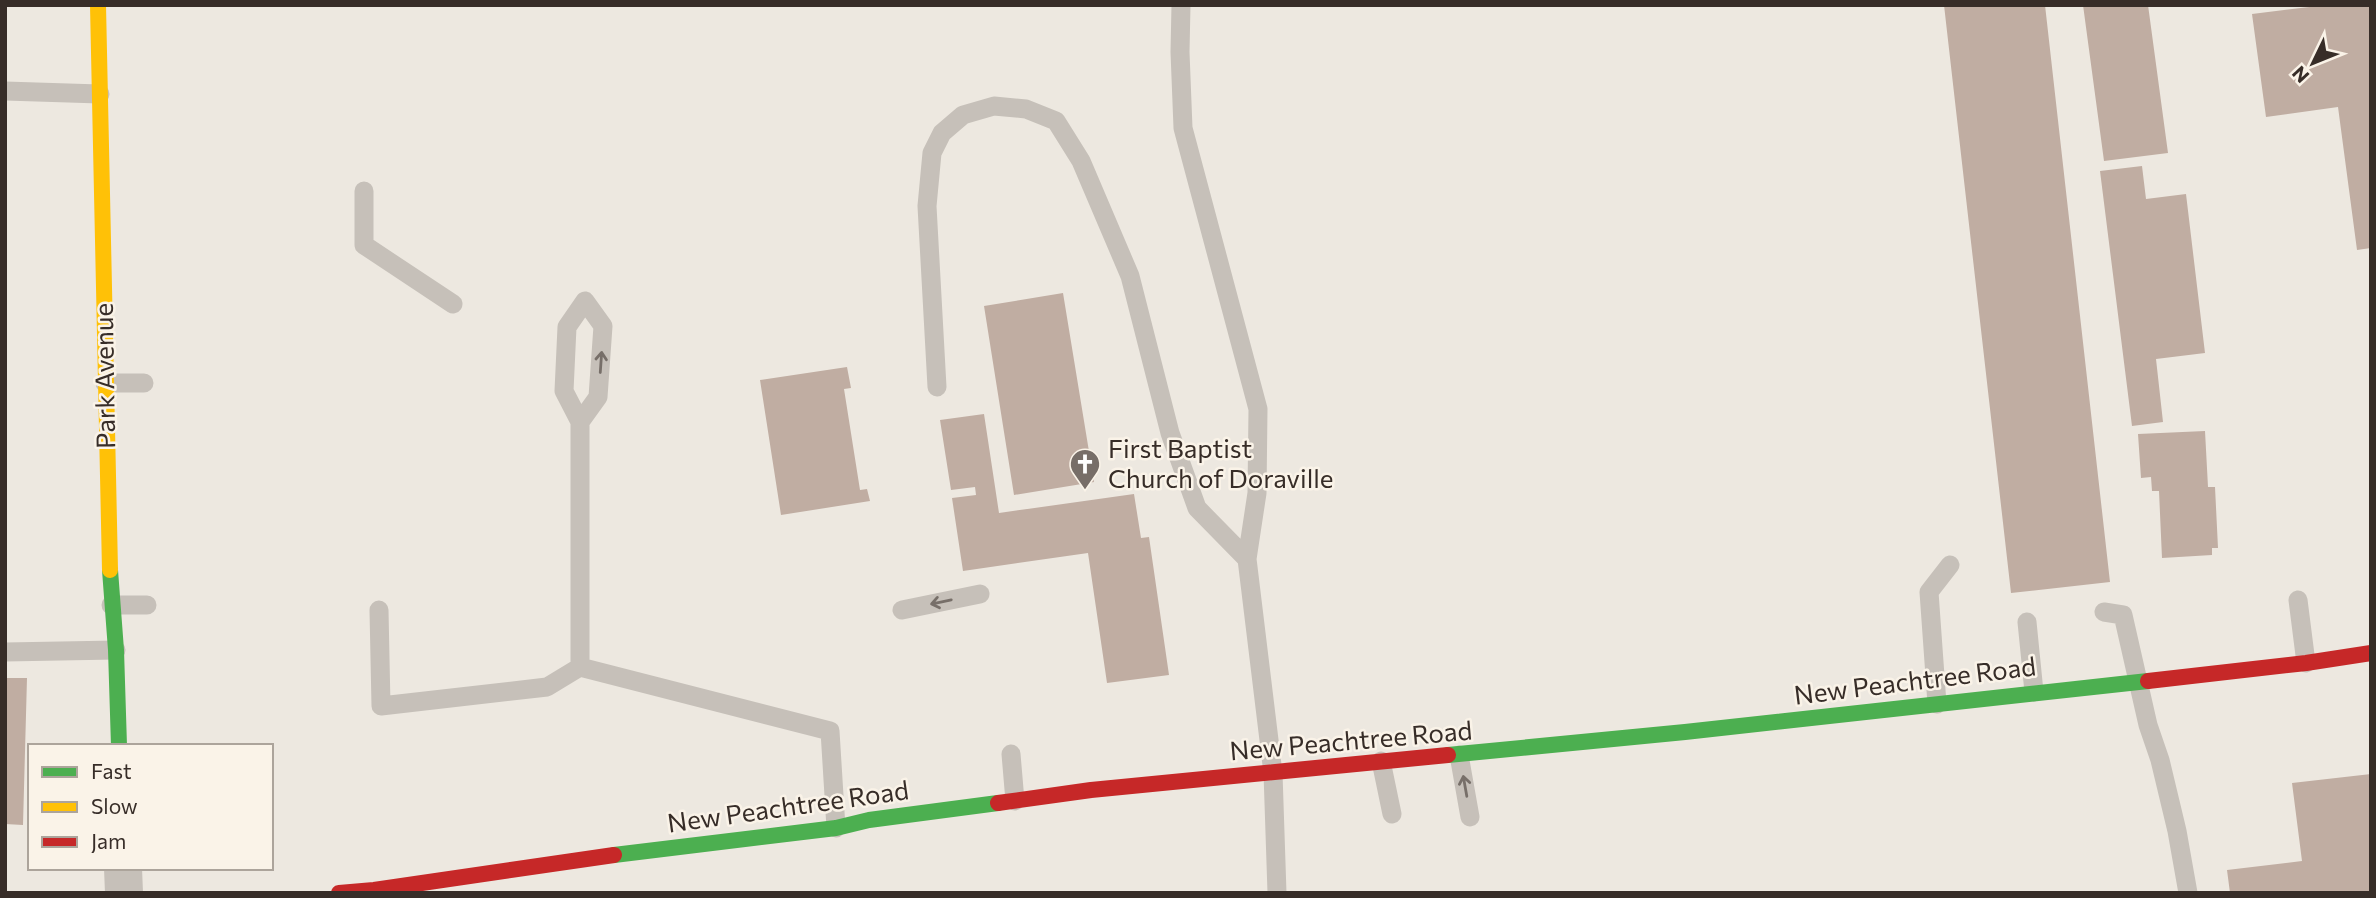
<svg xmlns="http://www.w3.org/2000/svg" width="2376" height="898" viewBox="0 0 2376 898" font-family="Commissioner,sans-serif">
  <rect width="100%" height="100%" fill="#ede8e0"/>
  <path fill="#c0ada2" d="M1944,5H2045L2110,582L2011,593Z
    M2083,5H2148L2168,153L2104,161Z
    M2326,5H2371V248L2357,250L2338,107L2266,117L2252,14Z
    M2142,166L2146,199L2186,194L2205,353L2156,359L2163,422L2132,426L2100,171Z
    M1063,293L1094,482L1014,495L984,306Z
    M847,367L851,388L844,389L860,490L867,489L870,501L781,515L760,380Z
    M984,414L999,513L1134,494L1141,538L1149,537L1169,675L1107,683L1088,553L963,571L952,498L976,495L975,487L951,490L940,420Z
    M2205,431L2208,487H2215L2218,548H2212V555L2162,558L2159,491H2152L2151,477L2141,478L2138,434Z
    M5,678H27L23,825L5,824Z
    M2371,774V893H2230L2227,870L2302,861L2292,783Z"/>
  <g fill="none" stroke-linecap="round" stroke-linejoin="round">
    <path stroke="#c6c0b9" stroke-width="19" d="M1181,5L1180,52L1183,128L1258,409L1257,493L1247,559L1273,773L1277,893
      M5,91L100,94
      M364,191V245L453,304
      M105,383H144
      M937,387L927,206L932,153L942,133L963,115L994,106L1026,109L1056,121L1081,161L1130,276L1170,433L1197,508L1247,559
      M580,422L598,397L603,326L585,301L567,327L564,391L580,422V667L830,731L836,828
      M2298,600L2306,663
      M111,605H147
      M379,610L381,706L547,687L580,667
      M902,610L980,594
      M2104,612L2123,615L2148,725L2160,760L2177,831L2188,893
      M2027,622L2034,692
      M5,652L116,650
      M1937,704L1929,592L1950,565
      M1011,754L1015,801
      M1459,755L1470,817
      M1381,761L1392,814"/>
    <path stroke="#c6c0b9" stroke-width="38" d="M123,868L124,893"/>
    <path stroke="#4caf50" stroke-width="16" d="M110,570L116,650L119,746
      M1448,755L1685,732L2148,681
      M614,855L836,828L869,820L998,803"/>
    <path stroke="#ffc107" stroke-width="16" d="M98,5L110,570"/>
    <path stroke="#c62828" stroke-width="16" d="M2148,681L2306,663L2371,653
      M998,803L1091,790L1448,755
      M339,893L374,890L614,855"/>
  </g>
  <defs><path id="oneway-shaft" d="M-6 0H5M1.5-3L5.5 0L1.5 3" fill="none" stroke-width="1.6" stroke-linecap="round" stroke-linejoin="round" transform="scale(1.75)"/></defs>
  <g stroke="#776f69">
    <use href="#oneway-shaft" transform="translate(601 362) rotate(-86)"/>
    <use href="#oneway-shaft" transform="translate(941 602) rotate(168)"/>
    <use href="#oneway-shaft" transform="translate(1465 786) rotate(-100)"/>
  </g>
  <defs>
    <g id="church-pin" transform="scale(1.575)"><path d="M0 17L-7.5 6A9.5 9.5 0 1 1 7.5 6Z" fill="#776e68" stroke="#faf3e8"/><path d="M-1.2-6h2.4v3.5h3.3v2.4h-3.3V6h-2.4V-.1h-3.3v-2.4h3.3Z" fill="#fff"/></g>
  </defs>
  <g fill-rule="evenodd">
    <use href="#church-pin" x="1085" y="464"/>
  </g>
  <g text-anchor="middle" stroke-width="5" stroke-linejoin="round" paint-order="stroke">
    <g font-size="26" fill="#372d28" stroke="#faf3e8">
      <text transform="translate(105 376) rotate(-91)" y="9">Park Avenue</text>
      <text transform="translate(1915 681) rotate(-7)" y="9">New Peachtree Road</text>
      <text transform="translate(1351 741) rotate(-5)" y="9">New Peachtree Road</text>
      <text transform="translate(788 807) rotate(-8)" y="9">New Peachtree Road</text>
    </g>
    <g font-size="26" fill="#372d28" stroke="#faf3e8" text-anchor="start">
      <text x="1108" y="458">First Baptist<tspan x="1108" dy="30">Church of Doraville</tspan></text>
    </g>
  </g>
  <rect width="2376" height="898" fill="none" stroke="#372d28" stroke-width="14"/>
  <rect x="28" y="744" width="245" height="126" fill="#faf3e8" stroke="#aca49b" stroke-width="2"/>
  <rect x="42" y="767" width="35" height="10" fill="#4caf50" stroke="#aca49b" stroke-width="2"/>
  <text x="91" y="779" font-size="21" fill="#372d28">Fast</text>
  <rect x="42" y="802" width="35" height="10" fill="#ffc107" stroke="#aca49b" stroke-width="2"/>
  <text x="91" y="814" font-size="21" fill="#372d28">Slow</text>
  <rect x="42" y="837" width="35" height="10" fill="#c62828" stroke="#aca49b" stroke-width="2"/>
  <text x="91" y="849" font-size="21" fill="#372d28">Jam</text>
  <g transform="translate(2313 63) rotate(227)" stroke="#faf3e8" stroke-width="5" paint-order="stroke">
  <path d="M0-5L12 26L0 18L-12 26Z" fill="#372d28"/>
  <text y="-10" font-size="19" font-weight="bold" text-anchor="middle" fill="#372d28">N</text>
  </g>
</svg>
